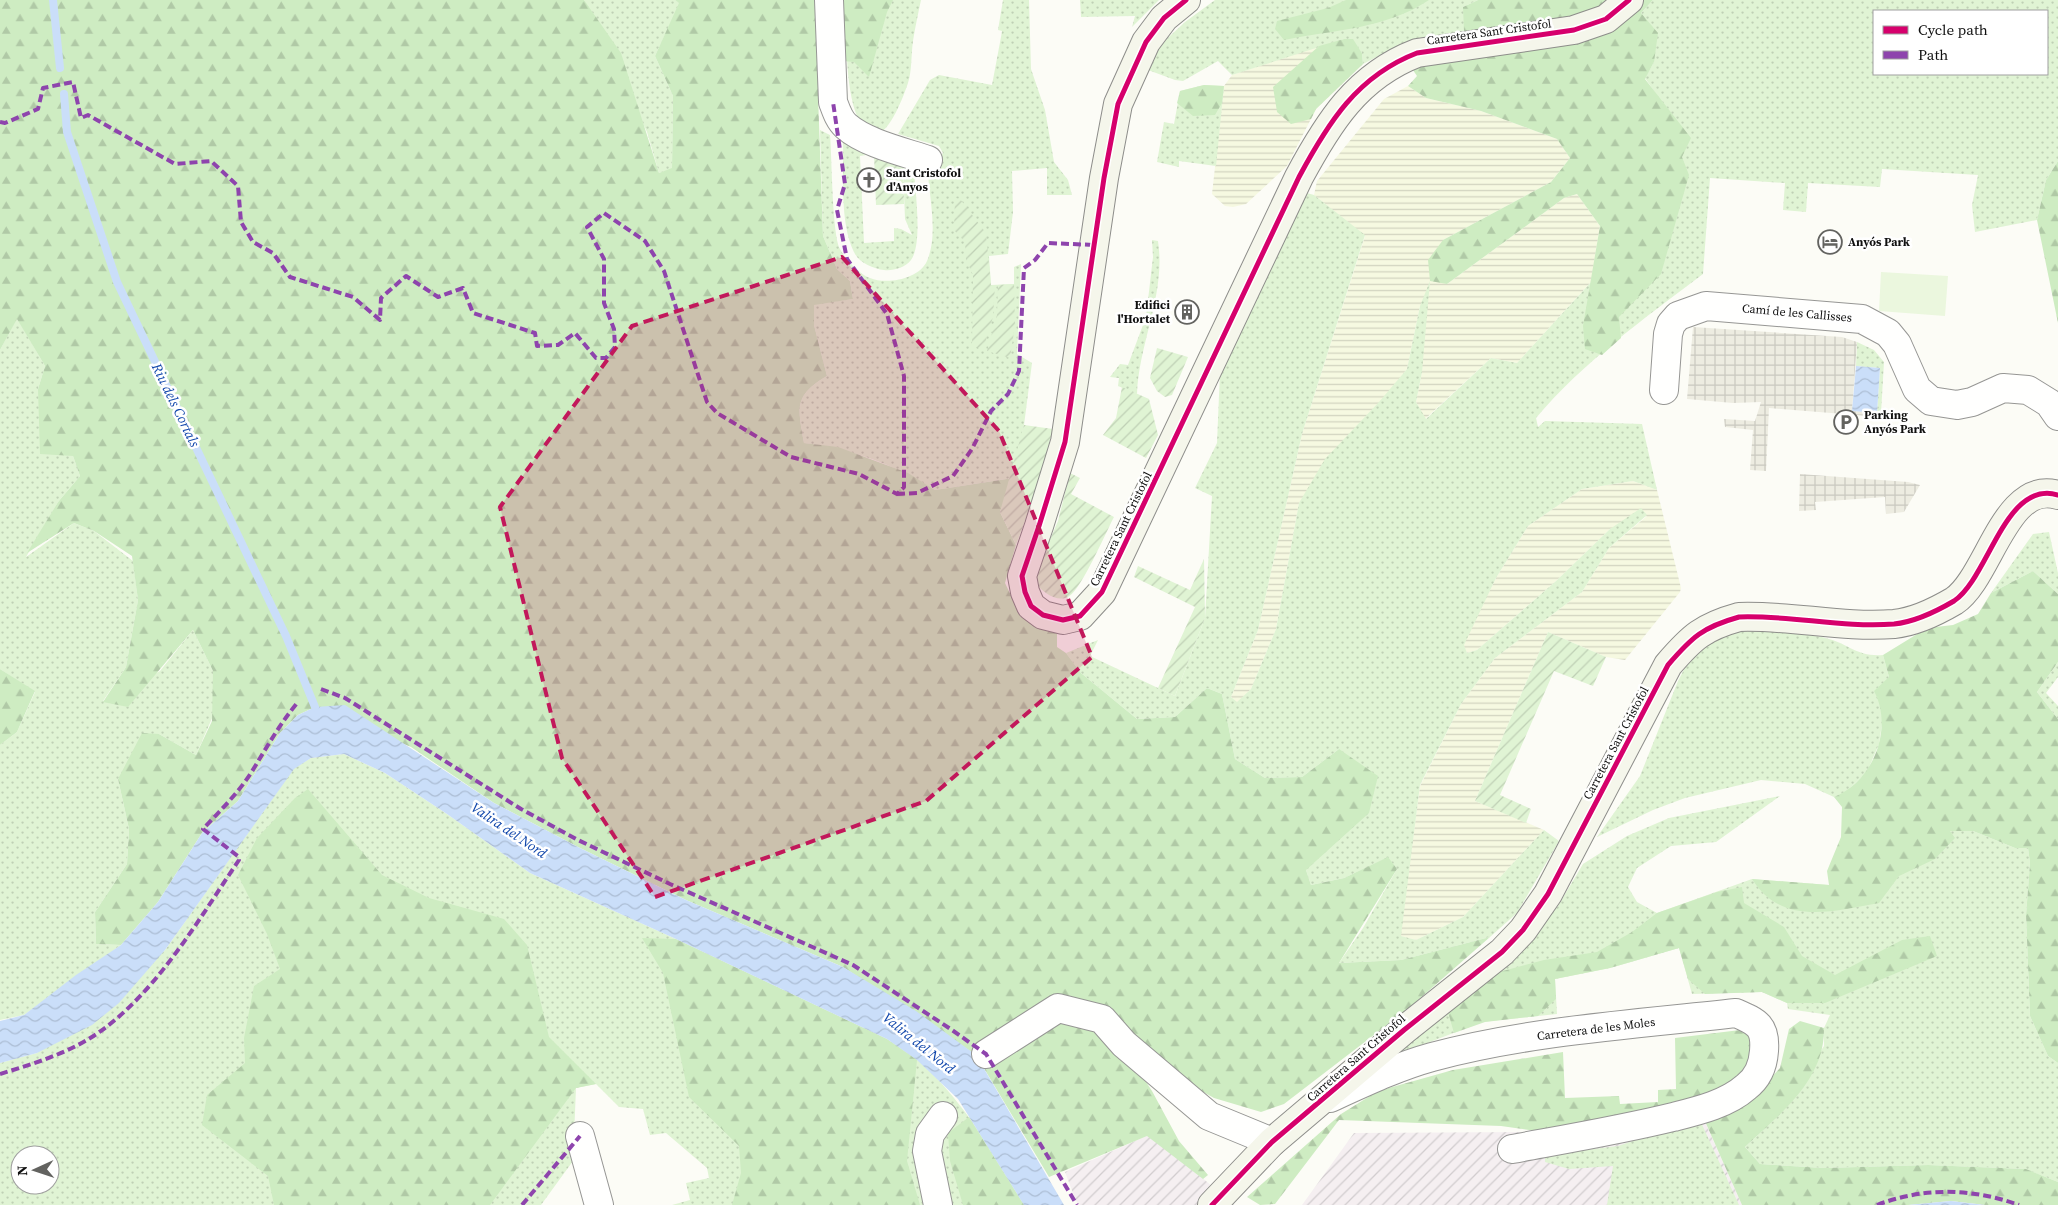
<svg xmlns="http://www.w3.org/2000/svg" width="2058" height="1205" viewBox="0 0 2058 1205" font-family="'Source Serif 4',serif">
  <defs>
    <pattern id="industrial-furrows" width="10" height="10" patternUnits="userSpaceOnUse" patternTransform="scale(1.25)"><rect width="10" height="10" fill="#f5eff1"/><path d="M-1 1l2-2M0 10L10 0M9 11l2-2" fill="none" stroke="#d1ccce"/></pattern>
    <pattern id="farmland-rules" width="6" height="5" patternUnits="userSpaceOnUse" patternTransform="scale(1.25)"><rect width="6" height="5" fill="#f6f9e1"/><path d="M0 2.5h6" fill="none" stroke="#d2d4c0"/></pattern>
    <pattern id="grass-dots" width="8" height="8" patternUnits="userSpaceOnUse" patternTransform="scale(1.25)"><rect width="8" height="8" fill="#e0f4d4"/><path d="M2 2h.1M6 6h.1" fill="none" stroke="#bfd0b5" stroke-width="1.8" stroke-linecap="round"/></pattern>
    <pattern id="forest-firs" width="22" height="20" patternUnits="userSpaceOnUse" patternTransform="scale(1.25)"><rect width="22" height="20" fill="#ceecc2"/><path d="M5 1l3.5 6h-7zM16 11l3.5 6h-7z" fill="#b0c9a6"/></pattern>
    <pattern id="garden-furrows" width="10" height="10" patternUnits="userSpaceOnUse" patternTransform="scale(1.25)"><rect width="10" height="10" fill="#e0f4d4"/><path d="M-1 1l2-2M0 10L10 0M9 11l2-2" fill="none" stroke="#bfd0b5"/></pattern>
    <pattern id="plaza-grid" width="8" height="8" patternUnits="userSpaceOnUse" patternTransform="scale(1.25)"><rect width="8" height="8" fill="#edece1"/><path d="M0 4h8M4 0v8" fill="none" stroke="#cac9c0"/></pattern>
    <pattern id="water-waves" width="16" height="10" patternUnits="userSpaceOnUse" patternTransform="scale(1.25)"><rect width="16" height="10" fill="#cadef9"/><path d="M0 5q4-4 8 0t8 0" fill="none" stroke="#acbdd4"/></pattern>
  </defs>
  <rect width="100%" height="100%" fill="#fcfcf6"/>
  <path fill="url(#industrial-furrows)" d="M1693,1095L1742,1205H1302L1354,1133L1543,1132Z
    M1151,1134L1234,1205H1080L1076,1201L1065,1172Z"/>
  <path fill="url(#farmland-rules)" d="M1341,39L1363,64L1316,109L1287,166L1246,204L1233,207L1225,206L1212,194L1224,86L1232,75Z
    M1408,86L1426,98L1481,111L1557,139L1570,158L1551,182L1443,240L1447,284L1564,198L1577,194L1600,226L1591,282L1517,363L1491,358L1425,419L1416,402L1422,372L1420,306L1407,369L1299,503L1276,629L1251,689L1237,703L1231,697L1258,630L1302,434L1365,236L1314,195L1317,181L1384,99Z
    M1633,481L1657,490L1681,588L1680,592L1625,660L1606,657L1548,632L1475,801L1544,830L1463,917L1416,940L1400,936L1420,786L1461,704L1495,658L1582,592L1609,548L1647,516L1610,529L1556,581L1477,650L1467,653L1463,645L1496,578L1528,526L1582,489Z"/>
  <path fill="url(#grass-dots)" fill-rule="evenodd" d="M584,0H675L680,3L655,56L673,96L672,169L659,173L647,132Z
    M846,0H921C918,14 915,28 913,41C911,55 912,70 908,83C904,95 890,133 877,133C841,133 847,25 846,0Z
    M1003,0H1029L1031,69L1045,110L1054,162L1068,180L1072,195H1047V168L1012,171L1013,212L1008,254L989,256L991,285L1014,284V267L1021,264L1017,354L1032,363L1024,425L1013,478L935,490C893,464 852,449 804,443C798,408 793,396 827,376L814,325V304L853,299L850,281L837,269L823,236L820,130L830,135C832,157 832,233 840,249C845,259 859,274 870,278C887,285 919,279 927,261C938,236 930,201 928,174L934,176V166L943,153L939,146L898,134L930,80L939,75L992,85L1001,37L1002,31L998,30Z
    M1080,0H1159L1132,27L1135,16L1081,17Z
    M1215,0H1478L1463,7L1498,30L1416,41L1388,51L1363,64L1362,53L1353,40L1344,39L1232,75L1218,61L1183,81L1175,80L1148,70L1159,46L1185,22Z
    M1653,0H2058V161L2046,180L2037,220L1975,232L1972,205L1978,175L1882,169L1880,187L1808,183L1806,212L1783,210L1785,183L1710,178L1703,274C1645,318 1583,362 1536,418L1538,427L1545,421L1642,424L1657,490L1633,481L1582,489L1528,526L1496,578L1464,645L1467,653L1477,650L1556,581L1610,529L1641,508L1647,515L1609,548L1582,592L1495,658L1461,704L1420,785L1401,936L1416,940L1463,917L1544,830L1559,841L1517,913L1490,937L1401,960L1339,963L1363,928L1397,869L1387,858L1344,878L1311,885L1306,870L1339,749L1302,777L1265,778L1235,759L1222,694L1207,688L1175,717L1137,719L1081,673L1066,653L1098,640L1090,656L1175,696L1205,618L1212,496L1195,488L1217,443L1220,372L1307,193L1314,195L1365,235L1302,434L1258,630L1231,697L1237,702L1251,689L1276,629L1299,503L1325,459L1379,402L1407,369L1420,306L1430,281L1422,372L1416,402L1426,419L1491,358L1517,363L1604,268L1665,107L1645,78L1654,62L1641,13ZM1874,11H2047V74H1874Z
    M1204,85L1224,86L1216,166L1179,161V167L1157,162L1164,122L1174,124L1180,91Z
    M843,141L866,149V155L860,156L864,243L894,241V228L901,229L912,235L905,219L903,167L914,170C915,190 923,244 911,260C905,268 893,271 884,270C874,269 860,263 855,254C839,224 844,174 843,141Z
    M1152,240L1158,241C1166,294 1139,342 1137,394L1118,386L1119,378L1110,377L1120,364L1128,365L1146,317L1153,257Z
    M17,318L45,366L38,389L73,456L80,476L58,502L26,557L74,523L94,531L133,561L138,600L126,667L103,701L160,671L193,630L213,671V716L196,755L159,734L118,779L129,829L127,864L95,912L96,944L121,945L24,1015L0,1020V745L17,732L35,692L0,669V350Z
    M1857,342L1874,350L1884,362L1881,413H1877L1880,368L1856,366Z
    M2049,532L2058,573V594L2033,571L1991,593L2033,534Z
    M1729,631C1762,631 1797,630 1829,639C1850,645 1858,657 1883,655L1889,677L1880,701L1883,717L1879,744L1867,772L1845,793L1834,797L1805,784L1761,780L1685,798L1653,810L1597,837L1640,776L1678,681L1692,654Z
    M2058,662V677L2046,693L2058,706V719L2037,692Z
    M344,754L385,773L447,814L530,873L676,939L887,1039C897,1046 909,1052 918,1060C964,1101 993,1153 1024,1205H672L690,1200L686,1183L709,1178L707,1168L666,1133L650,1135L643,1109L619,1107L596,1084L576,1088L573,1161L541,1205H0V1063L37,1053L165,950L294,768L311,758ZM20,1155H50V1185H20Z
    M1780,796L1716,842L1671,846L1637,868L1628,887L1637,902L1657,913L1752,879L1829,885L1923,830L1973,831L2015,848H2028L2030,863L2026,915L2030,1016L2048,1056L2058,1063V1182L2025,1169L1928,1165L1824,1168L1760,1164L1745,1147L1774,1120L1824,1046V1028L1830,1015L1788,1009L1787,1003L1762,992L1692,994L1679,948L1610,968L1555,979L1557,1014L1482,1022L1391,1057L1499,972L1558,906L1583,864L1627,836L1669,818Z
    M1699,1118L1739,1205H1607L1613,1166L1569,1169L1545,1162V1155L1618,1146Z"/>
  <path fill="url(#forest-firs)" d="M0,0H584L621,53L659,173L672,168L673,96L655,56L679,3L675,0H893L887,12L869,77L854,62L821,59L818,95L823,236L837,269L850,281L853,299L814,305V325L827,376C793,396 798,408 804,443L838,447L908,473L935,490L1013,478L1000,512L1016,545L1005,583L1019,612L1057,631V647L1066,653L1081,673L1137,719L1175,717L1207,688L1222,694L1235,759L1265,778L1302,777L1339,749L1378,776L1369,813L1306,870L1311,885L1344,878L1388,857L1397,869L1339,963L1401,960L1490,937L1409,1008L1284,1104L1261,1112L1214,1098L1180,1079L1129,1056L1152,1091L1179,1141L1208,1175L1203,1179L1147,1136L1049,1177L976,1055L843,967L686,900L580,848L494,803L411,747L315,707L298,715L280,733L238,801L202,833L158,902L121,945L96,944L95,912L127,864L129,829L118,779L142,733L159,734L196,755L212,721L213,671L193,630L128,707L103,702L126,667L138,600L132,556L94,531L74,523L27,553L58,502L80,476L73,456L40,454L38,389L45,366L17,319L0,350Z
    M1346,0H1429C1386,29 1333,30 1284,40L1275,29L1277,21L1328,8Z
    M1478,0H1653L1641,13L1658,33L1654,62L1645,79L1691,138L1682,157L1689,175L1661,274L1619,317L1621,338L1602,355L1585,349L1583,326L1600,226L1577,194L1564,198L1447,284L1430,281L1428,260L1443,240L1551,182L1570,158L1557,139L1481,111L1426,98L1408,86L1417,76L1398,48L1416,41L1464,31L1463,7Z
    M1344,39H1353L1362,53L1363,64L1316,109L1311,119L1291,124L1277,112L1273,87L1319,46Z
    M1204,85L1224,86L1222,103L1215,115L1193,116L1177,103L1180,91Z
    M2058,161V323L2037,220L2046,180Z
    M2033,571L2058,594V662L2037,692L2058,719V1063L2048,1056L2030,1016L2026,915L2030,863L2028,848H2015L1973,831H1950L1955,838L1935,859L1899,876L1879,903C1833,911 1782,927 1752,879L1829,885L1827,871L1841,837L1842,807L1834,797C1873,782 1894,728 1874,691L1889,677L1883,655L1927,628L1953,625L1978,614L1991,593Z
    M0,669L35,691L17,732L0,745Z
    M308,789L382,875L429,898L504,919L527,945L549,1037L596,1084L576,1088L490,1205H274L268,1176L202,1125L207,1095L245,1063L244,1038L254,986L280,969L267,934L238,875L257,838L295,798Z
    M1742,887L1744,903L1784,927L1802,956L1835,975L1902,940L1930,936L1937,956L1825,1003H1787L1762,992L1705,994L1688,979L1679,948L1610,968L1555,979L1556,999L1538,1016L1485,1022L1454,1033L1448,1012L1499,972L1544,960L1597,952L1632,932L1657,913L1717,892Z
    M642,938L676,939L887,1039L917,1060L907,1161L920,1205H732L741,1173L739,1146L689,1097L663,973Z
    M1800,1021L1824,1028C1825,1080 1780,1114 1745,1147L1760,1164L1824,1168L1928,1165L2026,1169L2058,1182V1205H1985L1951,1201L1908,1205H1742L1704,1119L1759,1091L1780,1068L1789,1029Z
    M1740,1030L1753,1037L1749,1071L1734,1083L1695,1100L1543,1132L1501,1126L1339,1120L1275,1204L1260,1205L1247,1197L1341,1114L1378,1091L1453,1070L1563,1052L1565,1098L1619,1096L1620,1104L1658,1102V1090L1676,1089L1675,1038Z
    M969,1117L1024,1205H963L950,1161L948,1133Z"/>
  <path fill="url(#garden-furrows)" d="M874,155H882L903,167L904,204L876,205Z
    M955,198L960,199L986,233L991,285H995L993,317L983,350L972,345L973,275L966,260L965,242L954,230Z
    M1014,284L1015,325L1010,358L987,351L997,315L998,285Z
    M1157,348L1188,357L1172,395L1165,397L1157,391L1150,378Z
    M1122,387L1149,399L1158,435L1146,458L1103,435L1116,418Z
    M1024,425L1053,429L1036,492L1016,545L1000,512Z
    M1070,473L1080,478L1071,494L1114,517C1106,532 1081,591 1068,597C1056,603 1042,591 1035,583V574L1058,521Z
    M1204,559L1205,618L1175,696L1158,688L1195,607L1134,577L1138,566L1190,590Z
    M1548,632L1606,657L1593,686L1554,671L1500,795L1531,809L1526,823L1475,801Z"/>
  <path fill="#ebf7de" d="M1881,272L1948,276L1945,316L1879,311Z"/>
  <path fill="url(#plaza-grid)" d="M1693,327L1842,337L1857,342L1852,411L1881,413V417L1769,408L1766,471L1750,470L1753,430L1725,427L1724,419L1755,421L1761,402L1733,403L1687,399Z
    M1800,474L1908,482L1920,485L1904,512L1886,514L1885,497L1815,502L1816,510L1799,511Z"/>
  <path fill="url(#water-waves)" d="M1856,366L1880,368L1877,413L1852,411Z
    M345,705L494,803L580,848L686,900L843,967L916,1011L976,1055L1064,1205H1024L958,1099L917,1060L887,1039L676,939L530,873L447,814L385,773L344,754L311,758L294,769L165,950L119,1003L92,1025L37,1053L0,1063V1021L24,1015L76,975L121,945L158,902L202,833L238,801L280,733L298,715L315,707Z
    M1951,1201L1985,1205H1908Z"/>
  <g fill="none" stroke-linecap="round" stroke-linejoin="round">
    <path stroke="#cadef9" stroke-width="8" d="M53,0L60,68
      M64,94L67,132L117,282L286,636L315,707"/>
    <g stroke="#969694" stroke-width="30">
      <path id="minor" d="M829,0L833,102C836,110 839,120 846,126C865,143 904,152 928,160
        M1664,390L1668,334L1671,324L1678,316L1706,306L1862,319L1888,333L1897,344L1917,389L1931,401L1957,405L1972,402L2003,388L2028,390L2049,403L2058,416
        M986,1054L1058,1008L1102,1019L1124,1044L1209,1116L1272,1142
        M1330,1098C1363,1083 1396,1067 1432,1057C1528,1031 1637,1024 1736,1013C1757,1022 1766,1026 1764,1051C1763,1066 1758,1078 1746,1087C1727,1104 1697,1111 1673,1117C1620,1130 1566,1139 1512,1149
        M580,1136L599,1205
        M938,1205L927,1151L930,1134L943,1116"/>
    </g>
    <g stroke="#8d8d8a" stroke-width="30">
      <path id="secondary" d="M1186,0L1164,18L1146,42L1118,104L1104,178L1065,442L1039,526L1022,576L1025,592L1031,606L1043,615L1063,620L1080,616L1102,592L1299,177C1328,123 1357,76 1417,53L1574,30L1606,19L1629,0
        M1212,1205L1272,1142L1404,1030L1502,952L1523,930L1548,894L1668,665C1692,637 1703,627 1739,617C1791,615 1842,628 1894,624C1914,622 1937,611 1954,601C1989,578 2005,479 2058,495"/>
    </g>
    <use href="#minor" stroke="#fffffe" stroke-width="28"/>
    <use href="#secondary" stroke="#f5f6eb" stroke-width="28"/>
    <path stroke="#8e44ad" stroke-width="4" stroke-dasharray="8 4" stroke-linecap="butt" d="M0,122L5,123L38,109L43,88L73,82L81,118L88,115L175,164L211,161L238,186L241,222L253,242L273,253L290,277L353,297L380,320L381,298L406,276L438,297L463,288L473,313L535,333L537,346L558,345L575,333L596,358H606L615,347L614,329L604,303V259L587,227L604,213L645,241L664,271L707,402L717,413L791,457L859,474L897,494L904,487V376L887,314L847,259L837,210L845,184L833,102
      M897,494L917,493L953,476L972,449L991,411L1008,394L1019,371L1024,268L1035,260L1048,243L1095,245
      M321,689L345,698L521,809L576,839L670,884L853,965L952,1030L986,1054L1077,1205
      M0,1074C33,1064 69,1053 98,1033C157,992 199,919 239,860V857L203,829C220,811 238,793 251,773C267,747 279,725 298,702
      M522,1205L580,1136
      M1877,1205C1924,1187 1972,1188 2019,1205"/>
    <g stroke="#fff" stroke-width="8">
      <path id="cycleway" d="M1186,0L1164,18L1146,42L1118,104L1104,178L1065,442L1039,526L1022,576L1025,592L1031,606L1043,615L1063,620L1080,616L1102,592L1299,177C1328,123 1357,76 1417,53L1574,30L1606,19L1629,0
        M1212,1205L1272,1142L1404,1030L1502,952L1523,930L1548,894L1668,665C1692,637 1703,627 1739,617C1791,615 1842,628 1894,624C1914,622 1937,611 1954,601C1989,578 2005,479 2058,495"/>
    </g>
    <use href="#cycleway" stroke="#d6006c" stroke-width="5"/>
  </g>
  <path fill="#c2185b" fill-opacity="0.2" stroke="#c2185b" stroke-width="4" stroke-dasharray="10 6" stroke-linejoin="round" d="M842,257L999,431L1092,657L926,801L655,897L562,758L500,507L632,326Z"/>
  <defs>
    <g id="church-ring" transform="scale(1.25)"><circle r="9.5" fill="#fff" stroke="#636360" stroke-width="1.5"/><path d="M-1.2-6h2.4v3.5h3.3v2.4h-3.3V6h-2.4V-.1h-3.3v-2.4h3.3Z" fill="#636360"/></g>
    <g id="hotel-ring" transform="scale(1.25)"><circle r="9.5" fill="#fff" stroke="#636360" stroke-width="1.5"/><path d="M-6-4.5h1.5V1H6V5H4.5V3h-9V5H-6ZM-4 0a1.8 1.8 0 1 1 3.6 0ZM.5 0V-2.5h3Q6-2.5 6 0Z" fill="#636360"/></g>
    <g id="building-ring" transform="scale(1.25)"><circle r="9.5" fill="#fff" stroke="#636360" stroke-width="1.5"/><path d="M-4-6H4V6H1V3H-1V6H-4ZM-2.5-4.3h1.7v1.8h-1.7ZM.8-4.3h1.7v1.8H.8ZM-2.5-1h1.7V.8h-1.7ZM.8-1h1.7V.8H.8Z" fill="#636360"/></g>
    <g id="parking-ring" transform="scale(1.25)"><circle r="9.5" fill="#fff" stroke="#636360" stroke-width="1.5"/><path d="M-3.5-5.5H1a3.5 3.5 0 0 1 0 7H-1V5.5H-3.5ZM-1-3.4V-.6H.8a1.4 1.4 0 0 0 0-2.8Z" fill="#636360"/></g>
  </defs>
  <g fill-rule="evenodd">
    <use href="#church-ring" x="869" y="180"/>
    <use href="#hotel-ring" x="1830" y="242"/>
    <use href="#building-ring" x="1187" y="312"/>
    <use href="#parking-ring" x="1846" y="422"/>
  </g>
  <g text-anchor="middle" stroke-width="5" stroke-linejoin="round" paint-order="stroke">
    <g font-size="12" fill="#101010" stroke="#fff">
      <text transform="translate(1489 32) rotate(-8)" y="4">Carretera Sant Cristofol</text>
      <text transform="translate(1797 313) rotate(5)" y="4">Camí de les Callisses</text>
      <text transform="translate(1121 529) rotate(-64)" y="4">Carretera Sant Cristofol</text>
      <text transform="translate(1616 743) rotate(-62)" y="4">Carretera Sant Cristofol</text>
      <text transform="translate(1596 1029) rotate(-7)" y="4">Carretera de les Moles</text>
      <text transform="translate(1356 1058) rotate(-41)" y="4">Carretera Sant Cristofol</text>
    </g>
    <g font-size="12" font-weight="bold" fill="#101010" stroke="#fff" text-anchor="start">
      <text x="886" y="177">Sant Cristofol<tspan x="886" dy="14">d'Anyos</tspan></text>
      <text x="1848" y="246">Anyós Park</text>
      <text x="1170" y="309" text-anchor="end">Edifici<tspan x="1170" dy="14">l'Hortalet</tspan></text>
      <text x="1864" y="419">Parking<tspan x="1864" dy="14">Anyós Park</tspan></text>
    </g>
    <g font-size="14" font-style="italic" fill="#1046ab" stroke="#fff">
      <text transform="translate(176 405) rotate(64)" y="5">Riu dels Cortals</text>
      <text transform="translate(509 830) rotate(34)" y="5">Valira del Nord</text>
      <text transform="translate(919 1043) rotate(39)" y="5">Valira del Nord</text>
    </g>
  </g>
  <rect x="1873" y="10" width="175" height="65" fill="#ffffff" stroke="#9f9f9f"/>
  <rect x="1883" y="26" width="25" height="8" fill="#d6006c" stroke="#9f9f9f"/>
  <text x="1918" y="35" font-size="15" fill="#101010">Cycle path</text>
  <rect x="1883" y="51" width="25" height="8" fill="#8e44ad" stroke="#9f9f9f"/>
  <text x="1918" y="60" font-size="15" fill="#101010">Path</text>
  <g transform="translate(35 1170) rotate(267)"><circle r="24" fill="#ffffff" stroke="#9f9f9f"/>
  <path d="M0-4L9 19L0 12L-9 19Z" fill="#636360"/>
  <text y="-8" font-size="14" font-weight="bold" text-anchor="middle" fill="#101010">N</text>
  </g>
</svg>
